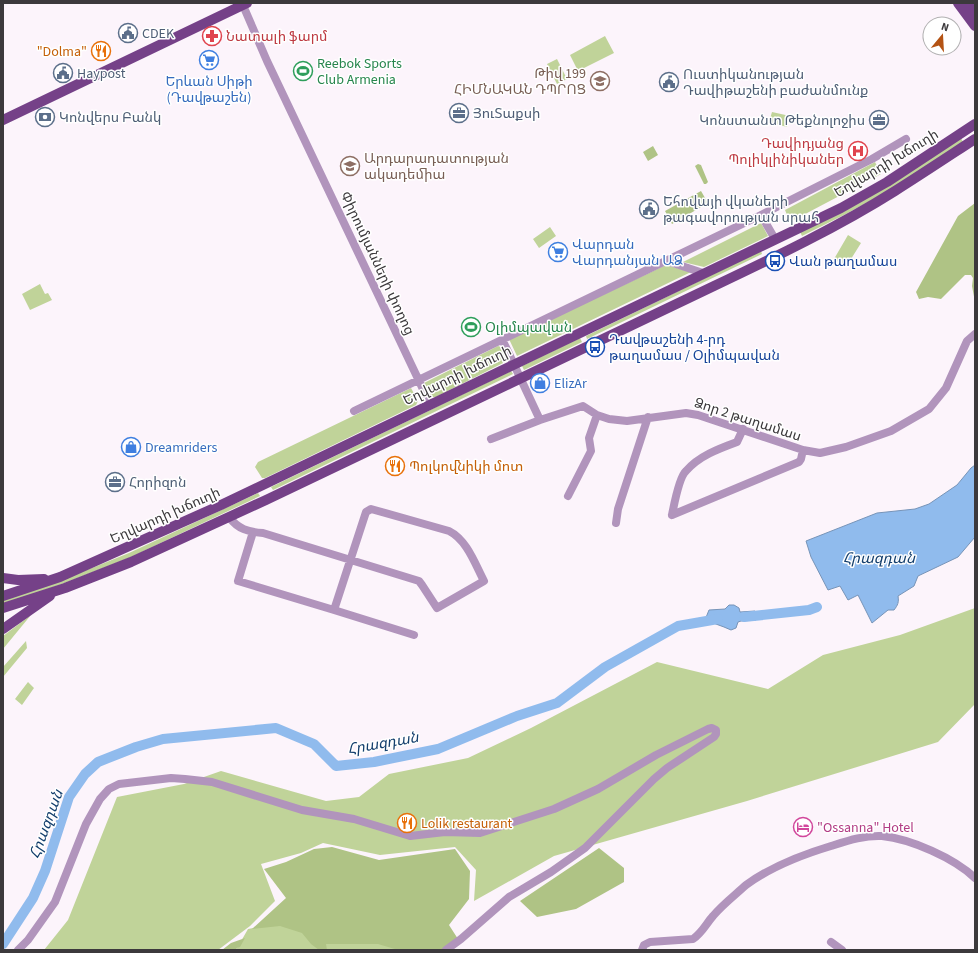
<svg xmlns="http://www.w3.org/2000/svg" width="978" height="953" viewBox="0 0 978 953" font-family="'Source Sans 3','Noto Sans Armenian',sans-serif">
  <rect width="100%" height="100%" fill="#fcf4fb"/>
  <path fill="#c0d399" d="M605,36L614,53L578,71L570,55Z
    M557,59L567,79L557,84L547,64Z
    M772,112L790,116L787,127L769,122Z
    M961,138L963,142L897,186L846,214L802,236L800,232Z
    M875,162L881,174L790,222L785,210Z
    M761,223L768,236L704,267L683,262Z
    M550,227L556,236L539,248L533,239Z
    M848,235L861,243L846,267L834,259Z
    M761,251L762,254L587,339L586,336Z
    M666,265L691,272L517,356L509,339Z
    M40,284L45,294L48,293L52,300L30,310L22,294Z
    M580,338L582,342L524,370L522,366Z
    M498,346L501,347L506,356L505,362L436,397H431L424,383Z
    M511,371L513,374L273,490L271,487Z
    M411,388L418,401L416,405L265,478H262L255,467L258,462Z
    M258,493L260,496L131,557L62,584L3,604V599L92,568L129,553Z
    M975,608V704L938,742L747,801L554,856L474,901L476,870L455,847L380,855L323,843L301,853L261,864L275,901L250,926L218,950H44L68,920L117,797L184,784L221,771L326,801L359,797L389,774L468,758L531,728L657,662L768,689L823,655L900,635Z
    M31,615L3,649V636Z
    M26,641L27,648L3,677V667Z
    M28,682L34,688L22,705L15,699Z
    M281,923L374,940L399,950H236L248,929Z"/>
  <path fill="#afc385" d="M653,146L658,155L648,161L643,152Z
    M698,164L701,165L708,182L706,184H704L695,166Z
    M701,191L708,203L672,224L665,211Z
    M975,203V302L972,286L973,278L971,275H965L941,299L928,297L919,299L916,292L958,216Z
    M332,847L379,860L455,849L470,871L469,899L449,925L458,939L443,950H398L378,944H326L327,950H319L311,944L302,933L280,926L252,929L286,898L264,869L286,862L314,849Z
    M599,848L624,868V882L576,909L537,917L520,901Z
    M245,938L240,947L237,948L236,950H222L231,943Z"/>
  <path fill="#90bbed" stroke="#7794b8" d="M975,465V537L958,557L918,576L914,586L898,596C899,602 898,605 894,610H888L872,623L858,595L848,600L840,586L828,590L811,557L806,541L877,513L915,509L929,504L957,485L971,468Z
    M729,605H734L739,608L740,612L755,611L757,616L756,620L741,621L738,622L736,628L731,630L724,627L705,620L709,610L725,609Z"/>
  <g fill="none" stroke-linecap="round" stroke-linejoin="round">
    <path stroke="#90bbed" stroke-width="10" d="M744,617L809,610L817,607
      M3,944L33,898L45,871L69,797L85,774L98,762L136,747L163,739L276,728L314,744L336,766L374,762L438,749L517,716L557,703L605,667L678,626L718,619"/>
    <path stroke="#b194bc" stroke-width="8" d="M242,3L267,61L430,404
      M761,215L775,239
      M667,261L703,273
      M502,339L540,420L583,406L597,415L609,419L627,421L686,413L698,415L803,450L820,453L846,447L891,431L929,409L946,388L967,341L975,334
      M354,411L761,215L872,159L906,139
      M491,439L540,420
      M568,496L591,451L589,438L597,415
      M672,515L799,462L801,459L803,450
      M672,515C674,505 679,477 686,471C699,456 718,449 737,442L743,429
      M229,517C238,529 248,532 263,533L419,581L422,585L437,608L484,581C475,564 467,540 449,531L371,509L366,512L334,610L414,635
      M616,523L618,509L648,417
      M253,532L238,581L334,610
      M831,942L842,950
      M18,950L28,940L55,902L86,824L100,799L109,789L119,784L171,778L185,779L212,782L302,810L354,819L410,836L445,832L480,833L554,809L598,789L656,755L708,729L712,728L716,730V734L714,737L667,768L654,779L585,848L551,872L509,897L461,939L446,950
      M642,950L644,945L650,942L693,939C702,933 706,924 713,916C722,905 735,895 746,885C772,866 801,855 831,846C847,841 865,835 882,836C911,839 954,858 975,878"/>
    <path stroke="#754188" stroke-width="10" d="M958,3L975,26
      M968,3L975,13
      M3,120L247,3
      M3,578L18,580L44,579
      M3,596L60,577L221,505L841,208L887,182L975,124
      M3,608L65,588L131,562L266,500L714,286C775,257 838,227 895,191C922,174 949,156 975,139
      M3,629L50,596"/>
  </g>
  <defs>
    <g id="civic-ring" transform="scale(1)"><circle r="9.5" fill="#fff" stroke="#5c6f8a" stroke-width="1.5"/><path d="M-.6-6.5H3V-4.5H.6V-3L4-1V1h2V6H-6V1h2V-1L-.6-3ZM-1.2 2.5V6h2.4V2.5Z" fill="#5c6f8a"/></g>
    <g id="pharmacy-ring" transform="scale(1)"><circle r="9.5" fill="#fff" stroke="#e0444e" stroke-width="1.5"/><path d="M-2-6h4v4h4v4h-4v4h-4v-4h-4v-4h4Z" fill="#e0444e"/></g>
    <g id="restaurant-ring" transform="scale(1)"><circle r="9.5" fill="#fff" stroke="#e8710a" stroke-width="1.5"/><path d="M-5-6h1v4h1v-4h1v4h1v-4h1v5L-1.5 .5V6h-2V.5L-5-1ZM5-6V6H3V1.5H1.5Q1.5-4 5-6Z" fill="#e8710a"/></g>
    <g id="supermarket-ring" transform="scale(1)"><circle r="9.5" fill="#fff" stroke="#3f7fe0" stroke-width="1.5"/><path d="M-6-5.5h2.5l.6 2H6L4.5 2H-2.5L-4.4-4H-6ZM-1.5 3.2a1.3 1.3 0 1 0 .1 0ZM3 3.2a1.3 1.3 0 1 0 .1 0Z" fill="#3f7fe0"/></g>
    <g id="stadium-ring" transform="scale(1)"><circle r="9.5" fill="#fff" stroke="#2e9e5b" stroke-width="1.5"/><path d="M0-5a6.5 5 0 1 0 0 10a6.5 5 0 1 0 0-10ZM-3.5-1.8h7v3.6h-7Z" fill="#2e9e5b"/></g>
    <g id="school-ring" transform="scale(1)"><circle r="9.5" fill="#fff" stroke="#8d6e63" stroke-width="1.5"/><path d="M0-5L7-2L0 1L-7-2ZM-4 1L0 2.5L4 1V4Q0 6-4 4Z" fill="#8d6e63"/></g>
    <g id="office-ring" transform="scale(1)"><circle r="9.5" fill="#fff" stroke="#5c6f8a" stroke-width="1.5"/><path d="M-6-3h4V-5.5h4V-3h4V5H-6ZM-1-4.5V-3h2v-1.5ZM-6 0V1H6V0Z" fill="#5c6f8a"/></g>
    <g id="bank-ring" transform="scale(1)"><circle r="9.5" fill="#fff" stroke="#5c6f8a" stroke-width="1.5"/><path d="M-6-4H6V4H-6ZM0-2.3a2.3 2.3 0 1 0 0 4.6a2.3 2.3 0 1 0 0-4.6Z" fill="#5c6f8a"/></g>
    <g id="hospital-ring" transform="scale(1)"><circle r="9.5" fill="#fff" stroke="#e0444e" stroke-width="1.5"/><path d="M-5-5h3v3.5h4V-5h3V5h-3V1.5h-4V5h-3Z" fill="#e0444e"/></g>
    <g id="university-ring" transform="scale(1)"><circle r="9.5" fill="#fff" stroke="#8d6e63" stroke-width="1.5"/><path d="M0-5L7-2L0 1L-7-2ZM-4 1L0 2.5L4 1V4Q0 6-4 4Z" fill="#8d6e63"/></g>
    <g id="bus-ring" transform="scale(1)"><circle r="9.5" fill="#fff" stroke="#1a4fb4" stroke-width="1.5"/><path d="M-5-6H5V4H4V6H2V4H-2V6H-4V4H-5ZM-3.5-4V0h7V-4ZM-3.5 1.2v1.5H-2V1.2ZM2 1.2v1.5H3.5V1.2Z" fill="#1a4fb4"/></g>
    <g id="shop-ring" transform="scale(1)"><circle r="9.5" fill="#fff" stroke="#3f7fe0" stroke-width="1.5"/><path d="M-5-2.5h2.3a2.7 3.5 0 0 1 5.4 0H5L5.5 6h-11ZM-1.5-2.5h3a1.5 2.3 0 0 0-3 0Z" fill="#3f7fe0"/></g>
    <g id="hotel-ring" transform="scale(1)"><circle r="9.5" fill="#fff" stroke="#d1479c" stroke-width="1.5"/><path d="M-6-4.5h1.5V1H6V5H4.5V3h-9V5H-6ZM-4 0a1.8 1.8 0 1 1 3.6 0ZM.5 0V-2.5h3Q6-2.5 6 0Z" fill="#d1479c"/></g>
  </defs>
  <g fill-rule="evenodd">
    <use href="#civic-ring" x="128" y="33"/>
    <use href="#pharmacy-ring" x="212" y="36"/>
    <use href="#restaurant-ring" x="101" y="51"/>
    <use href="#supermarket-ring" x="209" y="60"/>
    <use href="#stadium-ring" x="303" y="71"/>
    <use href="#civic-ring" x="63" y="73"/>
    <use href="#school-ring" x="600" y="81"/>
    <use href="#civic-ring" x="669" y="82"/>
    <use href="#office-ring" x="459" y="113"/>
    <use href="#bank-ring" x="45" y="117"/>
    <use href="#office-ring" x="879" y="120"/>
    <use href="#hospital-ring" x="858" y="151"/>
    <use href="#university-ring" x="350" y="166"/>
    <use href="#civic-ring" x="649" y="209"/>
    <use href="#supermarket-ring" x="558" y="252"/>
    <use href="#bus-ring" x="775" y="261"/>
    <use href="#stadium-ring" x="471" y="327"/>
    <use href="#bus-ring" x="595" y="347"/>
    <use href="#shop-ring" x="540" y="383"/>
    <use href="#shop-ring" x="131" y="447"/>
    <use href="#restaurant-ring" x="395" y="466"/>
    <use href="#office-ring" x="115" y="482"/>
    <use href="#restaurant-ring" x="407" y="823"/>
    <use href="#hotel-ring" x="803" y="827"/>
  </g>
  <g text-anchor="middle" stroke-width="3" stroke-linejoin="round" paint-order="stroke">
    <g font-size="14" fill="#4e5e75" stroke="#fff" text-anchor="start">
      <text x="142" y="38">CDEK</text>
      <text x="77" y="78">Haypost</text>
      <text x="683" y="79">Ուստիկանության<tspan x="683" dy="16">Դավիթաշենի բաժանմունք</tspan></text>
      <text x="473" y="118">ՅուՏաքսի</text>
      <text x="59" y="122">Կոնվերս Բանկ</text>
      <text x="865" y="125" text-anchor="end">Կոնստանտ Թեքնոլոջիս</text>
      <text x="663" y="206">Եհովայի վկաների<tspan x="663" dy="16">թագավորության սրահ</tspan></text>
      <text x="129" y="487">Հորիզոն</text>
    </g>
    <g font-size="14" fill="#be3a42" stroke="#fff" text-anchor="start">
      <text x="226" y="41">Նատալի ֆարմ</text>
      <text x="844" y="148" text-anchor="end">Դավիդյանց<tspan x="844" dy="16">Պոլիկլինիկաներ</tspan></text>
    </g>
    <g font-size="14" fill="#c56008" stroke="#fff" text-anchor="start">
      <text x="87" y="56" text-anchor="end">"Dolma"</text>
      <text x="409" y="471">Պոլկովնիկի մոտ</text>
      <text x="421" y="828">Lolik restaurant</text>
    </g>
    <g font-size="14" fill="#27864d" stroke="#fff" text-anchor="start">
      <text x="317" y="68">Reebok Sports<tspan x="317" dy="16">Club Armenia</tspan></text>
      <text x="485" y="332">Օլիմպավան</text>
    </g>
    <g font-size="14" fill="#785e54" stroke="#fff" text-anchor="end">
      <text x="586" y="78">Թիվ 199<tspan x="586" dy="16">ՀԻՄՆԱԿԱՆ ԴՊՐՈՑ</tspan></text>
      <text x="364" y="163" text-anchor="start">Արդարադատության<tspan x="364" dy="16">ակադեմիա</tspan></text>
    </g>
    <g font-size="14" fill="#366cbe" stroke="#fff" text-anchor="start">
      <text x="209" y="86" text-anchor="middle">Երևան Սիթի<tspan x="209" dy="16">(Դավթաշեն)</tspan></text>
      <text x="572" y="249">Վարդան<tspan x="572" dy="16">Վարդանյան ԱՁ</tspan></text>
      <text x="554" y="388">ElizAr</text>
      <text x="145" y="452">Dreamriders</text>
    </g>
    <g font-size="14" fill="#3c393c" stroke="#fff">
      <text transform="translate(886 163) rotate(-31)" y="5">Եղվարդի խճուղի</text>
      <text transform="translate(378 263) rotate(65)" y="5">Փիրումյանների փողոց</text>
      <text transform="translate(457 375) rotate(-26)" y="5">Եղվարդի խճուղի</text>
      <text transform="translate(748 419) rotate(18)" y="5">Ձոր 2 թաղամաս</text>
      <text transform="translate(165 515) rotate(-24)" y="5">Եղվարդի խճուղի</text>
    </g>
    <g font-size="14" fill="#164399" stroke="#fff" text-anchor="start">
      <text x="789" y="266">Վան թաղամաս</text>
      <text x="609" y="344">Դավթաշենի 4-րդ<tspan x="609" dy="16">թաղամաս / Օլիմպավան</tspan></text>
    </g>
    <g font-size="14" fill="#b23c85" stroke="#fff" text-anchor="start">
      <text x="817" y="832">"Ossanna" Hotel</text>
    </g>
    <g font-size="15" font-style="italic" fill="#143f6d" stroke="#fff">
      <text x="879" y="563">Հրազդան</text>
      <text transform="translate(383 743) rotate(-10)" y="5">Հրազդան</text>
      <text transform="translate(46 824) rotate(-70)" y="5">Հրազդան</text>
    </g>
  </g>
  <rect width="978" height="953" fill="none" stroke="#3c393c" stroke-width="8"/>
  <g transform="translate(942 36) rotate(18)"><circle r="19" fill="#ffffff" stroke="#b1b0b1"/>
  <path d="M0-3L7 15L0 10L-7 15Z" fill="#b45314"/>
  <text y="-6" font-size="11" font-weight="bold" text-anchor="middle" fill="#3c393c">N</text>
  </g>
</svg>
